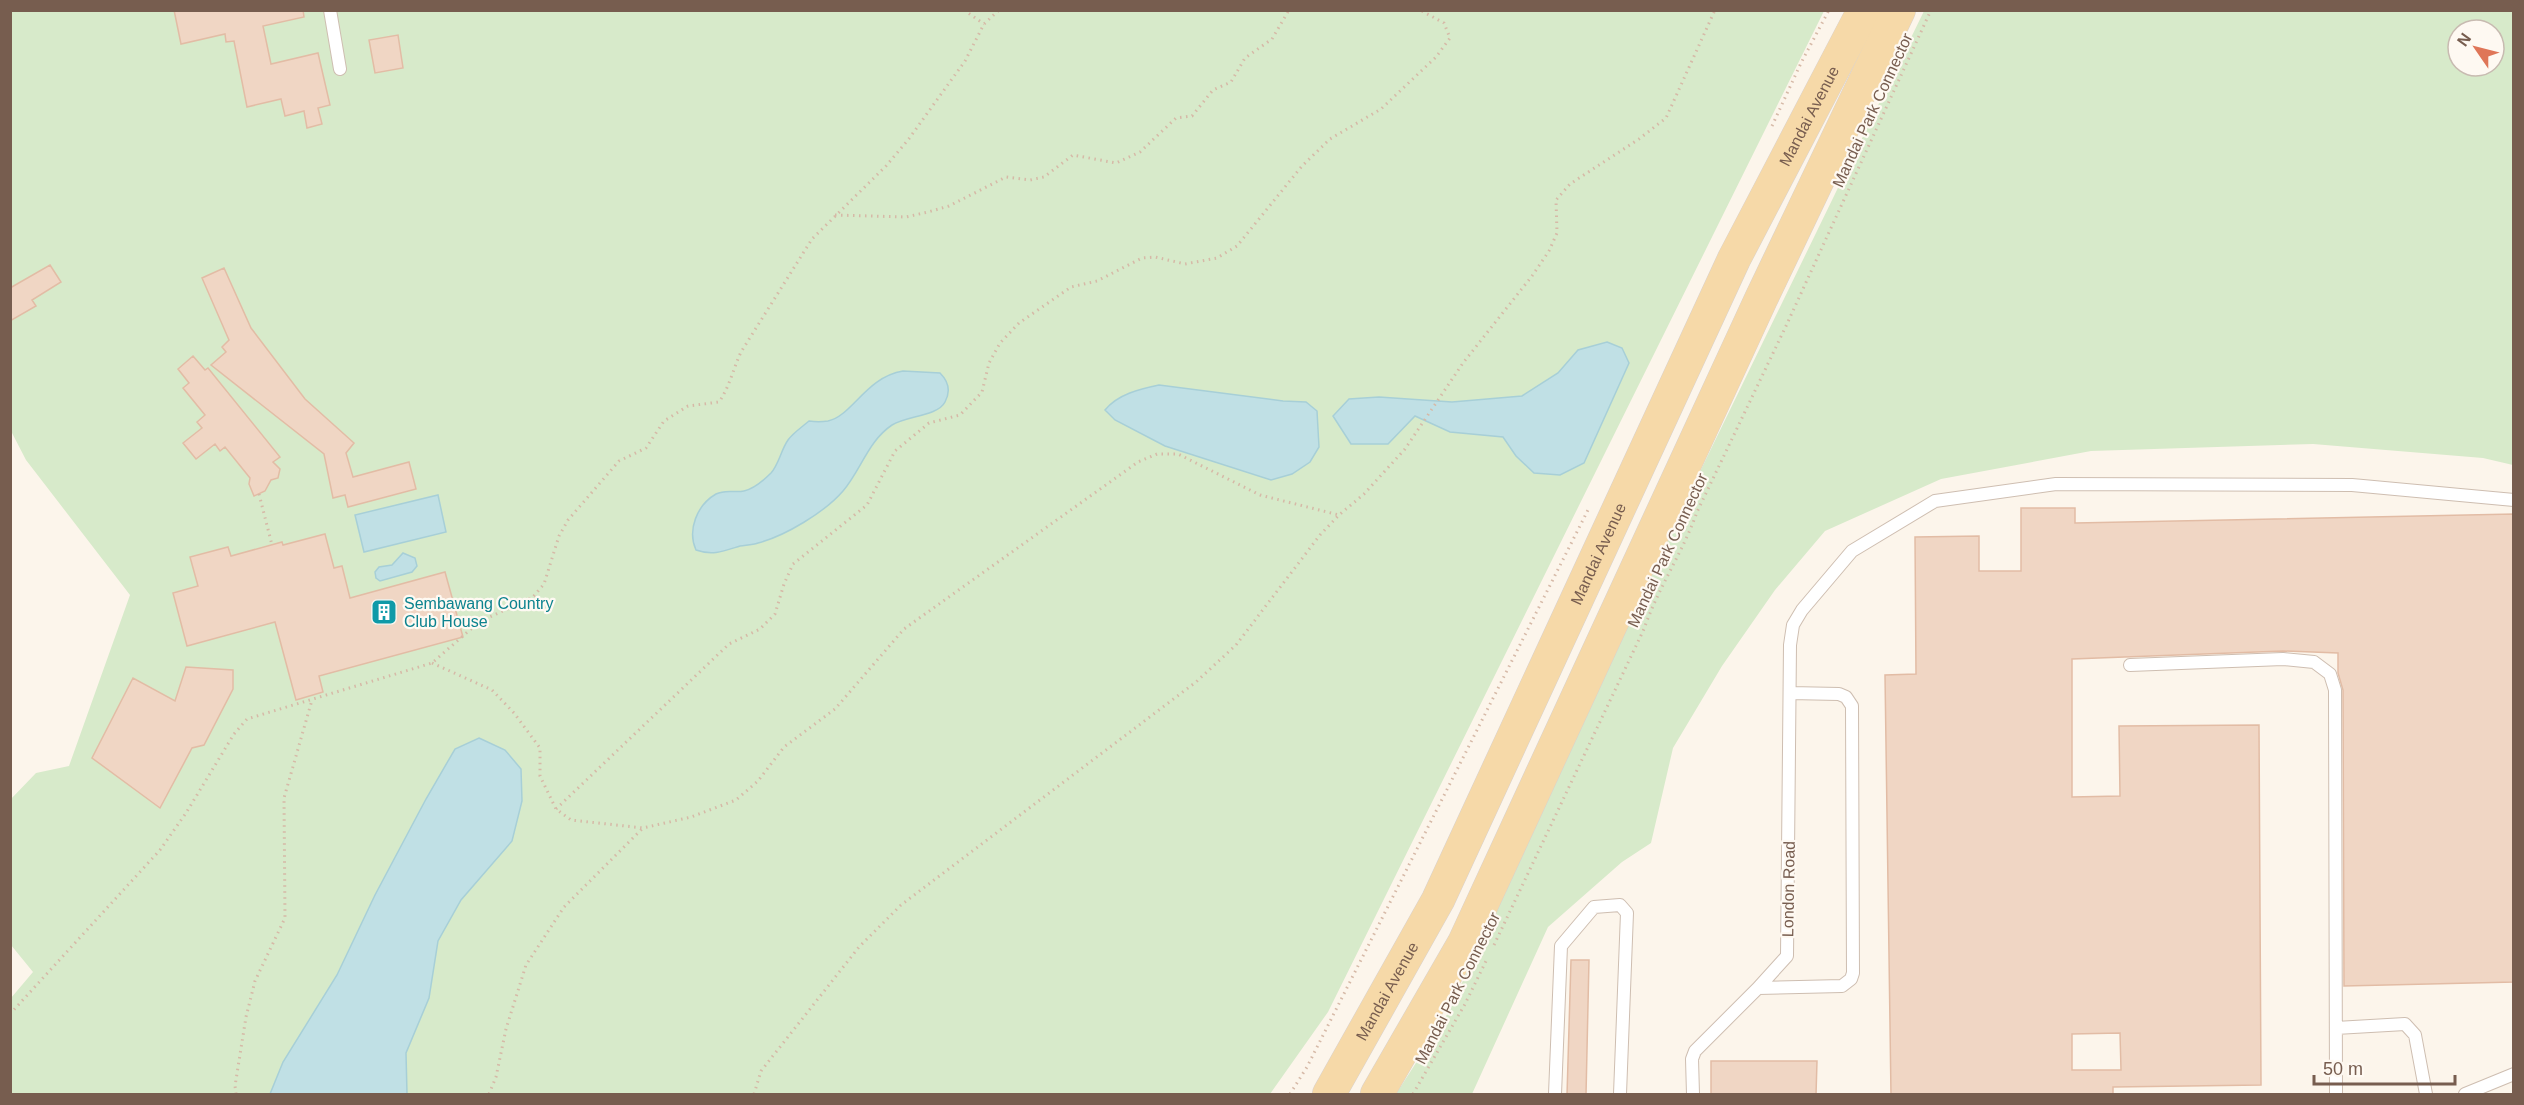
<svg xmlns="http://www.w3.org/2000/svg" width="2524" height="1105" viewBox="0 0 2524 1105" font-family="Arial,sans-serif">
  <rect width="100%" height="100%" fill="#fcf5eb"/>
  <path fill="#d7eaca" fill-rule="evenodd" d="M11,11H1824L1328,1012L1270,1094H11V998L33,972L11,945L10,800L36,773L69,766L130,595L26,460L11,431Z
    M1924,11H2513V465L2483,458L2313,444L2091,451L1941,479L1825,531L1775,590L1722,666L1673,748L1651,843L1622,862L1548,927L1472,1094H1396L1448,1013L1673,527ZM2458,30H2494V66H2458Z"/>
  <path fill="#c0e0e5" stroke="#a7cfd7" stroke-width="1.5" d="M1607,342L1622,348L1629,363L1584,463L1560,475L1534,473L1516,456L1503,437L1450,432L1415,416L1388,444H1351L1333,416L1349,399L1379,397L1452,402L1522,396L1558,373L1578,350Z
    M903,371L940,373C948,381 951,391 945,402C938,416 906,416 892,425C868,441 861,470 843,491C825,512 785,536 758,543C752,545 746,545 740,546C724,551 713,556 696,550C687,530 697,505 716,494C726,489 734,493 744,491C753,489 764,480 771,473C779,464 781,450 788,440C793,433 802,427 809,421C815,422 822,422 828,421C852,416 866,377 903,371Z
    M1159,385L1283,401L1306,402L1317,411L1319,447L1310,462L1292,474L1271,480L1165,446L1115,420L1105,410C1118,394 1140,389 1159,385Z
    M438,495L446,532L364,552L355,515Z
    M403,553L415,558L417,566L412,572L380,581L376,578L375,572L379,567L392,565Z
    M479,738L505,750L521,769L522,801L512,841L461,900L438,941L429,998L406,1053L407,1094H270L283,1062L337,975L375,895L426,799L455,749Z"/>
  <path fill="#f0d6c4" stroke="#e2bca5" stroke-width="1.5" fill-rule="evenodd" d="M174,10H303L304,17L263,26L271,64L318,53L330,105L318,108L322,124L307,128L304,111L285,116L281,99L247,107L234,41L226,42L225,34L181,44Z
    M398,35L403,68L375,73L369,40Z
    M50,265L61,282L32,300L36,306L10,321V288Z
    M224,268L251,328L305,399L354,443L346,453L353,477L409,462L416,489L348,507L345,495L333,498L324,454L211,365L226,352L222,347L229,340L202,278Z
    M193,356L205,370L208,368L280,457L273,462L280,469L278,478L271,480L265,491L254,496L249,484L250,478L225,447L220,451L215,444L196,459L183,443L202,428L197,422L205,415L183,388L189,383L178,369Z
    M2021,508H2075V523L2514,514V982L2344,986L2343,690L2338,673V653L2283,651L2072,659V797L2120,796L2119,726L2259,725L2261,1085L2113,1087V1095H1891L1885,675L1916,674L1915,537L1979,536V571H2021ZM2120,1033L2121,1070H2072V1034Z
    M325,534L334,568L342,566L350,598L445,572L463,637L319,676L323,692L296,700L275,622L187,646L173,593L198,586L190,557L228,547L231,556L282,542L283,545Z
    M186,667L233,670V689L204,745L192,748L160,808L92,758L133,678L175,701Z
    M1571,960H1589L1586,1095H1567Z
    M1711,1061H1817L1816,1095H1711Z"/>
  <g fill="none" stroke-linecap="round" stroke-linejoin="round">
    <g stroke="#cebeb1" stroke-width="14">
      <path id="service" d="M330,10L340,69
        M2130,665L2283,659L2314,662L2330,674L2335,690L2336,1094
        M1758,988L1842,986L1851,979L1853,973L1852,706L1846,697L1839,694L1790,693
        M2336,1028L2405,1024L2415,1035L2426,1094
        M1555,1094L1561,946L1594,907L1620,905L1627,913L1620,1094
        M1693,1094L1692,1059L1695,1051L1758,988L1787,956L1790,645L1793,625L1802,610L1852,551L1935,501L2056,484L2352,485L2514,500
        M2465,1094L2514,1074"/>
    </g>
    <g stroke="#d9d2ce" stroke-width="34">
      <g id="primary">
        <path id="s1" d="M1329,1094L1438,900L1734,259L1864,10"/>
        <path d="M1377,1094L1464,943L1761,299L1899,10"/>
      </g>
    </g>
    <path stroke="#d6b9a7" stroke-width="3" stroke-dasharray="1.5 4.5" stroke-linecap="butt" d="M964,10L984,24
      M1772,126L1801,63L1829,10
      M835,215L906,217L928,212L949,206L1006,177L1030,180L1044,177L1073,155L1116,163L1140,152L1176,118L1192,116L1213,90L1231,82L1245,58L1272,39L1289,10
      M259,494L272,545
      M432,663L492,690L514,713L540,748V776L556,809L571,820L643,828L691,817L736,800L758,781L784,747L835,709L904,629L1138,462L1157,454H1178L1260,495L1339,515
      M556,809L729,644L760,629L775,614L784,584L793,564L867,505L895,451L929,423L960,415L982,392L989,363L1000,343L1019,323L1071,287L1097,281L1142,258L1155,257L1185,264L1217,258L1237,246L1302,166L1330,139L1381,109L1436,57L1450,38L1444,23L1420,10
      M1494,945L1644,629C1658,588 1683,552 1697,512L1786,326L1931,10
      M10,1014L160,850L186,813L234,734L247,719L432,663L479,622L533,597L544,584L559,536L568,520L619,461L646,448L664,421L688,406L719,402C730,386 733,369 741,352L812,239L886,166L908,140L965,61L984,24L999,10
      M236,1094L235,1086L246,1017L255,981L285,918L284,798L312,700
      M489,1094L496,1077L506,1029L526,965L564,907L643,828
      M754,1094L761,1071L859,947L901,905L1196,682L1236,645L1320,535L1339,515L1364,494L1405,449L1463,363L1532,276L1549,251L1557,233L1556,200L1570,184L1639,139L1666,118L1715,10
      M1290,1094L1307,1067L1589,508
      M1413,1094L1465,1004L1487,959"/>
    <use href="#service" stroke="#fff" stroke-width="12"/>
    <use href="#primary" stroke="#f6d9a8" stroke-width="33"/>
  </g>
  <defs>
    <g id="building-square" transform="scale(1.35)"><rect x="-9" y="-9" width="18" height="18" rx="4" fill="#0f9aa8" stroke="#fef9f2"/><path d="M-4-6H4V6H1V3H-1V6H-4ZM-2.5-4.3h1.7v1.8h-1.7ZM.8-4.3h1.7v1.8H.8ZM-2.5-1h1.7V.8h-1.7ZM.8-1h1.7V.8H.8Z" fill="#fff"/></g>
  </defs>
  <g fill-rule="evenodd">
    <use href="#building-square" x="384" y="612"/>
  </g>
  <g text-anchor="middle" stroke-width="4.5" stroke-linejoin="round" paint-order="stroke">
    <g font-size="16" fill="#775d4f" stroke="#fef9f2">
      <text transform="translate(1872 110) rotate(-65)" y="6">Mandai Park Connector</text>
      <text dy="6" stroke="none"><textPath href="#s1" startOffset="1090">Mandai Avenue</textPath></text>
      <text transform="translate(1667 550) rotate(-65)" y="6">Mandai Park Connector</text>
      <text dy="6" stroke="none"><textPath href="#s1" startOffset="604">Mandai Avenue</textPath></text>
      <text transform="translate(1788 889) rotate(-89)" y="6">London Road</text>
      <text transform="translate(1457 988) rotate(-63)" y="6">Mandai Park Connector</text>
      <text dy="6" stroke="none"><textPath href="#s1" startOffset="118">Mandai Avenue</textPath></text>
    </g>
    <g font-size="16" fill="#0d838f" stroke="#fef9f2" text-anchor="start">
      <text x="404" y="609">Sembawang Country<tspan x="404" dy="18">Club House</tspan></text>
    </g>
  </g>
  <rect width="2524" height="1105" fill="none" stroke="#775d4f" stroke-width="24"/>
  <g transform="translate(2476 48) rotate(305)"><circle r="28" fill="#fef9f2" stroke="#c8bbb1" stroke-width="1.5"/>
  <path d="M0-4.5L10 22L0 15L-10 22Z" fill="#df7658"/>
  <text y="-9" font-size="16" font-weight="bold" text-anchor="middle" fill="#775d4f">N</text>
  </g>
  <path d="M2314 1075v9h141v-9" fill="none" stroke="#775d4f" stroke-width="3"/>
  <text x="2323" y="1075" font-size="18" fill="#775d4f" stroke="#fef9f2" stroke-width="4.5" paint-order="stroke">50 m</text>
</svg>
